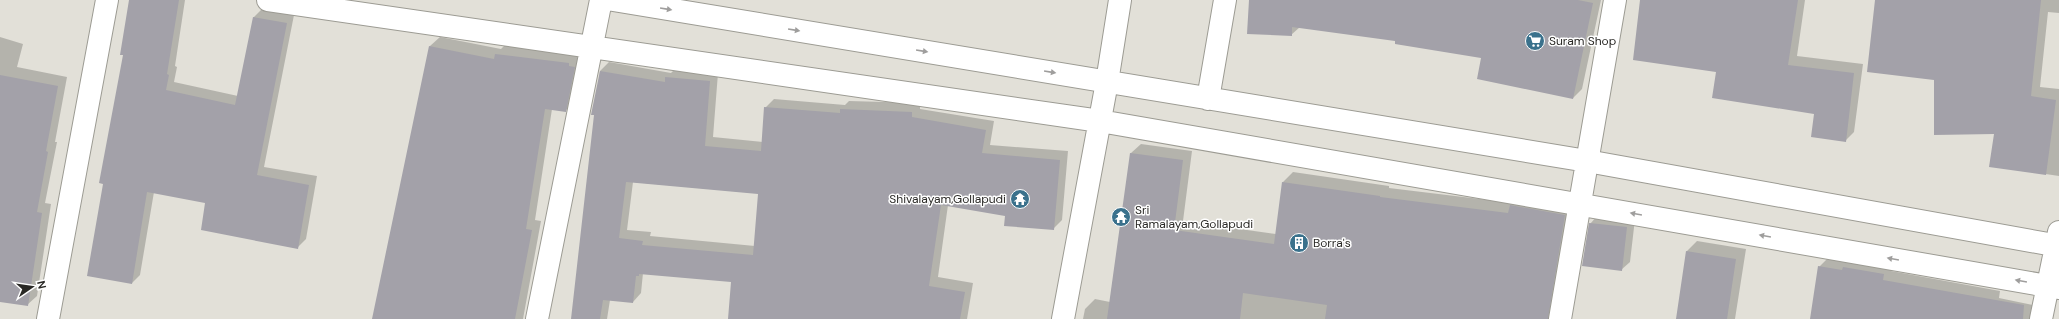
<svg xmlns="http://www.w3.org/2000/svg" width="2059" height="319" viewBox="0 0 2059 319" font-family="'DM Sans',sans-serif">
  <rect width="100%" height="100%" fill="#e2e0d8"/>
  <path fill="#0003" fill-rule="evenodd" d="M130,0H185L175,66L177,67L174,82L238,96L254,17L262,9L294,15L264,167L317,176L306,239L298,247L206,202L154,192L140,275L132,283L104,183L124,55Z
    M1250,0H1601L1582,89L1573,98L1482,57L1397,40L1300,27L1291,35Z
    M1641,0H1805L1797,56L1863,64L1854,132L1845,141L1815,113L1717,71Z
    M1876,0H2059V13L2048,12L2040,87L2059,89V176L1990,166L1995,133L1935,79Z
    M0,37L23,44L17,67L67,77L55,142H57L45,203L51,204L37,296L27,305L0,301Z
    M440,37L501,49L505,45L578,54V56L584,57L575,101L566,110L552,109L535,220L541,221L523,319H374L430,46Z
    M609,62L671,73L675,69L718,73L713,137L763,142L765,108L774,99L845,105L849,101L920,103V109L994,121L990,145L1068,151L1062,220L1053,229L1006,215L948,205L938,277L973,283L967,319H729L732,281L643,273L641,293L633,302L610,300L607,319H572L600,71ZM633,182L759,193L755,246L650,236L651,232L627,230Z
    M1141,144L1192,151L1183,221L1276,234L1283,182L1293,172L1389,186V188L1513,203L1574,205L1557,319H1083L1085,309L1095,299L1110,302L1131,153Z
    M1598,215L1635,219L1630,262L1621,270L1590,224Z
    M1697,241L1746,249L1735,319H1677L1687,251Z
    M1828,258L1892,265L1891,271L2000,291L1999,298L2038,306L2041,319H1811L1819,267Z"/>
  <path fill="#a3a1a9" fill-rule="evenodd" d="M129,0H179L167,74L169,75L166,90L235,105L253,17L287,23L257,175L309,185L298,249L201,230L205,203L147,192L132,284L87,276L103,184L99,183L123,55H120Z
    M1249,0H1578L1593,3L1573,99L1477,79L1481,58L1395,44V41L1292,27V36L1247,34Z
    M1640,0H1798L1788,65L1854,73L1846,142L1811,137L1814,114L1712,98L1716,72L1633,60Z
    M1875,0H2041L2031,96L2056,100L2046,175L1989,167L1994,134L1934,135V80L1867,72Z
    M429,46L494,59L495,54L569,63V66L575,67L566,112L545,109L526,229L532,230L515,319H372Z
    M600,71L665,82V77L710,81L705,146L761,151L764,107L840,113V109L912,112V117L986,130L982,153L1060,160L1054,230L1004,226L1005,216L941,205L929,286L965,292L960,319H728L731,282L639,274V276H636L633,303L603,300L600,319H571L594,115H591ZM626,182L758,194L753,255L642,245L643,241L619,238Z
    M0,75L58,86L46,151L48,152L37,212L42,213L28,306L0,302Z
    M1130,153L1183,160L1174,230L1274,244L1282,182L1380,196V197L1508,213L1510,205L1565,215L1548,319H1325L1327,305L1243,293L1240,319H1107Z
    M1589,223L1627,227L1622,271L1582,266Z
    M1686,251L1736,259L1727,319H1676Z
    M1818,266L1842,270L1843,267L1884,274L1883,280L2024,305L2023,319H1810Z"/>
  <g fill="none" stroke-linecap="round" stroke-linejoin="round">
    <g stroke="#9c9b93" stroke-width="24">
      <path id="minor" d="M268,0L1100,121L2059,288
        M613,0L1587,161L2059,246
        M1208,99L1225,0
        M48,319L107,0
        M537,319L601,0
        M1063,319L1107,82L1120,0
        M1560,319L1615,0
        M2041,319L2059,232"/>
    </g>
    <use href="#minor" stroke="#fff" stroke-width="22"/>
  </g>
  <defs><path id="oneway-solid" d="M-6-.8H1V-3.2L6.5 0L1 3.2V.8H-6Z"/></defs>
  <g fill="#9f9e9d">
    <use href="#oneway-solid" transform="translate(666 9) rotate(9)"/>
    <use href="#oneway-solid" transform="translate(794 30) rotate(9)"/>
    <use href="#oneway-solid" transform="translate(922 51) rotate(9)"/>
    <use href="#oneway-solid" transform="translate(1050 72) rotate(9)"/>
    <use href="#oneway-solid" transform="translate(1636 214) rotate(-170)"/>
    <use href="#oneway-solid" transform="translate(1765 236) rotate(-170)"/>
    <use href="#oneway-solid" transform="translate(1893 259) rotate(-170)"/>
    <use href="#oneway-solid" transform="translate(2021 281) rotate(-170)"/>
  </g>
  <defs>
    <g id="supermarket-disc" transform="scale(1)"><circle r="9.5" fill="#3a718c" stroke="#fff"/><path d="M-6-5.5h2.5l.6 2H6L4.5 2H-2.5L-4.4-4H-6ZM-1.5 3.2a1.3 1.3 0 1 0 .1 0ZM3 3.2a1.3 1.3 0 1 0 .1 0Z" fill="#fff"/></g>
    <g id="temple-disc" transform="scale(1)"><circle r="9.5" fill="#3a718c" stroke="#fff"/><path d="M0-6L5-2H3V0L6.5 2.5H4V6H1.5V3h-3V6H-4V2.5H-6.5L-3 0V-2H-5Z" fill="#fff"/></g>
    <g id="building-disc" transform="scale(1)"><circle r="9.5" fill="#3a718c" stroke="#fff"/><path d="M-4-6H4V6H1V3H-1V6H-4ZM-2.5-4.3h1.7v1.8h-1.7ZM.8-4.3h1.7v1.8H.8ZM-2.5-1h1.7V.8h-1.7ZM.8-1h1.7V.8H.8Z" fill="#fff"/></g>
  </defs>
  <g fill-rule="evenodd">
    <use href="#supermarket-disc" x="1535" y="41"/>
    <use href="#temple-disc" x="1020" y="199"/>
    <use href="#temple-disc" x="1121" y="217"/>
    <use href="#building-disc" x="1299" y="243"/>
  </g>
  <g text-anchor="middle" stroke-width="3" stroke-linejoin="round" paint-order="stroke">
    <g font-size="12" fill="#292825" stroke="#fff" text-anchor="start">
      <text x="1549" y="45">Suram Shop</text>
      <text x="1006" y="203" text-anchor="end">Shivalayam,Gollapudi</text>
      <text x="1135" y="214">Sri<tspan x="1135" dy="14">Ramalayam,Gollapudi</tspan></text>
      <text x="1313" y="247">Borra's</text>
    </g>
  </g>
  <g transform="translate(32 287) rotate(77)" stroke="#ffffff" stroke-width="3" paint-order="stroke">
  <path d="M0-3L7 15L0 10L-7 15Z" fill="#292825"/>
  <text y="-6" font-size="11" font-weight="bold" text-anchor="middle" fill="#292825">N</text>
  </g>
</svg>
